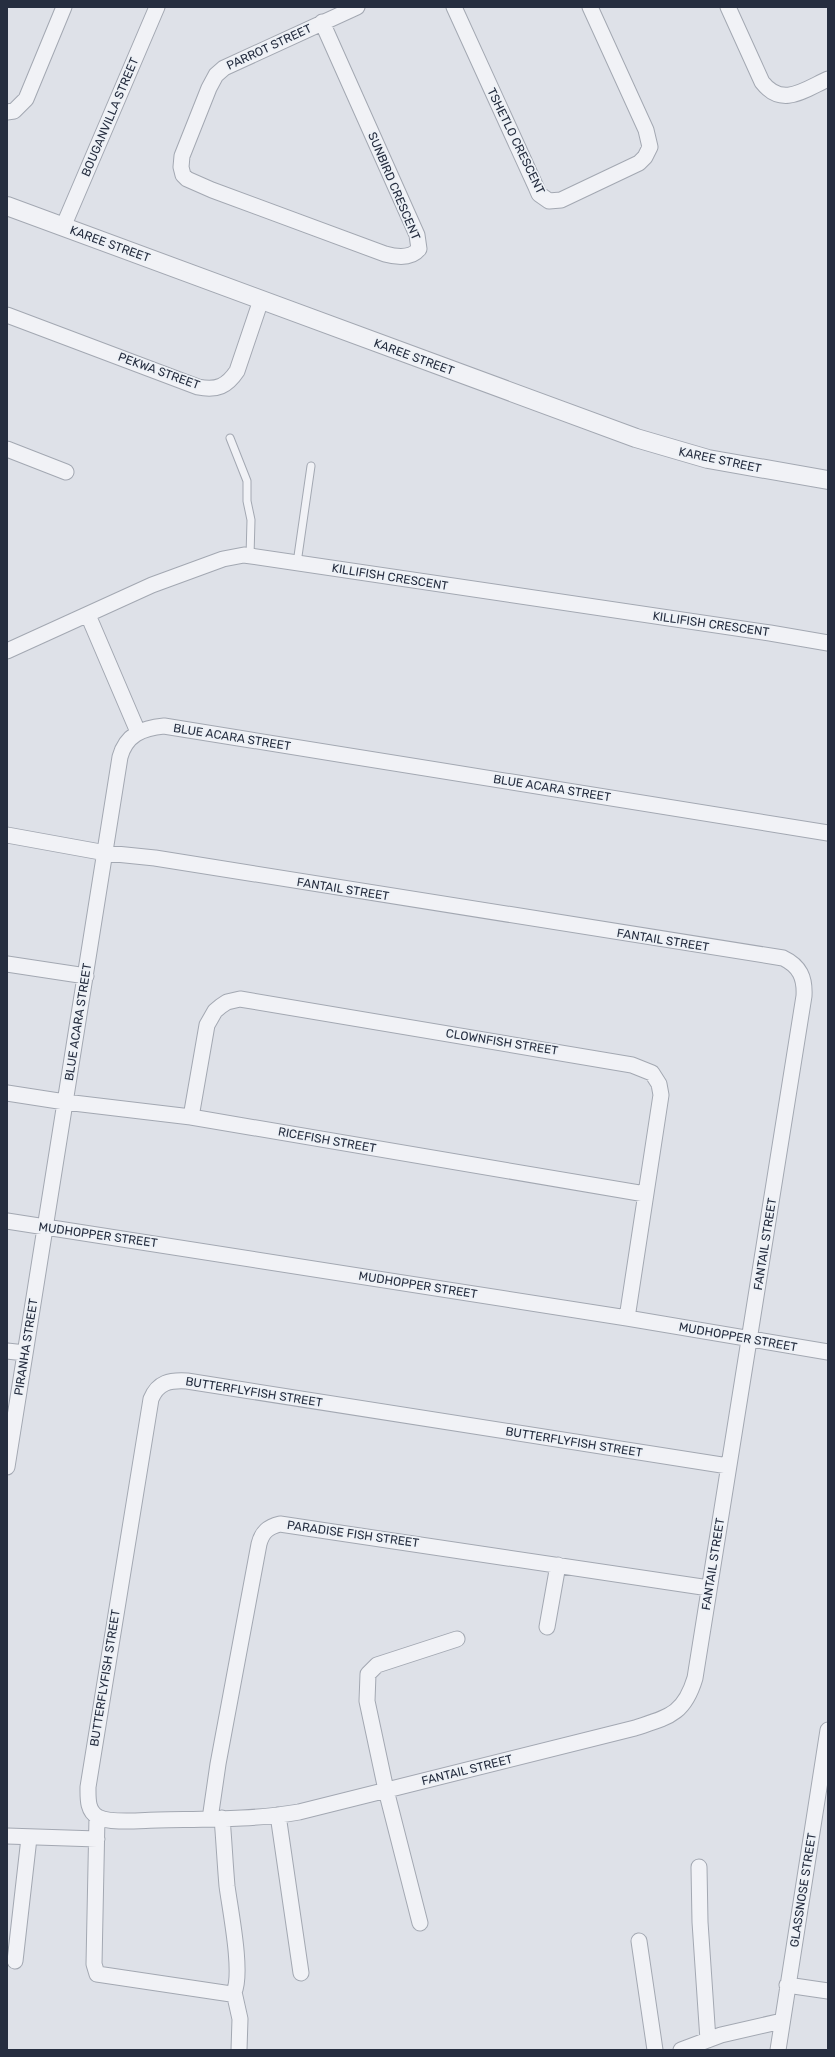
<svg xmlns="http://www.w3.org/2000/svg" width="835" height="2057" viewBox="0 0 835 2057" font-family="Rubik,sans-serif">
  <rect width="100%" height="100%" fill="#dee1e8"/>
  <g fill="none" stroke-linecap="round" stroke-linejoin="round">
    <g stroke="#a3a8b2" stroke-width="9">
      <path id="service" d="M230,438L247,481V501L251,520L250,556
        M297,563L311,466"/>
    </g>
    <g stroke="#a3a8b2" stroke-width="17">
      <path id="minor" d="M454,7L536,187L539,194L549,201L561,200L639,163L645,157L650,147L646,130L590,7
        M728,7L762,82C782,108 804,90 828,79
        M322,22L417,235L419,249C411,259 396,257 385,254L212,190L187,179L183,175L181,167L182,156L209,88L216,75L224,68L357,7
        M7,112L14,111L26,99L64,7
        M63,227L157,7
        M7,315L198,387C217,391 227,386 237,371L261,300
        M7,449L66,472
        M88,615L138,732
        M7,651L152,585L223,559L244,555L770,633L828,643
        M7,835L106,853L155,858L783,958C800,966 805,978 804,996L695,1678C684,1715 668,1717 635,1728L299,1812C253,1820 205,1819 158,1820C144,1820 110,1824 98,1817C87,1811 88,1798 88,1787L151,1399C158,1382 170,1380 187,1381L728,1466
        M7,964L86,976
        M7,1093L65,1102L191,1117L645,1194
        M191,1117L207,1025L215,1011L221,1006L227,1002L240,999L632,1065L652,1073L659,1084L661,1095L627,1318
        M7,1221L627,1318L828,1352
        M7,1351L25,1353
        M7,1467L120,757C126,735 142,728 164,726L828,833
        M547,1627L558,1565
        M278,1815L301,1973
        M97,1817L94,1964L97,1974L231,1994L234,1992C243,1973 230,1909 227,1886C225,1863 224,1841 222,1818
        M210,1819L218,1764L259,1544C262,1532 268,1527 280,1524L709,1588
        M7,1836L97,1839
        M699,1867L700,1922L708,2040
        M420,1923L386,1790L367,1701L368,1674L377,1665L457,1639
        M639,1941L655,2050
        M15,1961L29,1838
        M787,1985L828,1991
        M234,1992L240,2019L239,2050
        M681,2050L721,2035L782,2021
        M778,2050L828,1730"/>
    </g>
    <g stroke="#a3a8b2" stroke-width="20">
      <path id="tertiary" d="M7,206L636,438L708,459L828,480"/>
    </g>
    <use href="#service" stroke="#f1f2f6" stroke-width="7"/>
    <use href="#minor" stroke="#f1f2f6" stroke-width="15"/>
    <use href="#tertiary" stroke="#f1f2f6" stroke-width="18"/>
  </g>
  <g text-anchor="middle" stroke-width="3.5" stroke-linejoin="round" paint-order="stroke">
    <g font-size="12" fill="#262e40" stroke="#edf1f6">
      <text transform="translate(269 47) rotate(-25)" y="4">PARROT STREET</text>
      <text transform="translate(110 117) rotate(-67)" y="4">BOUGANVILLA STREET</text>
      <text transform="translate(516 141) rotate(64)" y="4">TSHETLO CRESCENT</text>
      <text transform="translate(394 186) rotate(67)" y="4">SUNBIRD CRESCENT</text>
      <text transform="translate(110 244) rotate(20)" y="4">KAREE STREET</text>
      <text transform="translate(414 357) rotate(20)" y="4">KAREE STREET</text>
      <text transform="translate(159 371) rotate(20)" y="4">PEKWA STREET</text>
      <text transform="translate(720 460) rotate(12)" y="4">KAREE STREET</text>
      <text transform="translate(390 577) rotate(9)" y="4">KILLIFISH CRESCENT</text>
      <text transform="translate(711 624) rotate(8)" y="4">KILLIFISH CRESCENT</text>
      <text transform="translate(232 737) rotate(9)" y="4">BLUE ACARA STREET</text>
      <text transform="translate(552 788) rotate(9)" y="4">BLUE ACARA STREET</text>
      <text transform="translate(343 889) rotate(9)" y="4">FANTAIL STREET</text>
      <text transform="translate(663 940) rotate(9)" y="4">FANTAIL STREET</text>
      <text transform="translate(78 1022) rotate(-81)" y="4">BLUE ACARA STREET</text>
      <text transform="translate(502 1042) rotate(9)" y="4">CLOWNFISH STREET</text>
      <text transform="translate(327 1140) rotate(10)" y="4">RICEFISH STREET</text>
      <text transform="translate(98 1235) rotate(8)" y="4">MUDHOPPER STREET</text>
      <text transform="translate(765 1244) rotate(-81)" y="4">FANTAIL STREET</text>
      <text transform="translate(418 1285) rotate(9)" y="4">MUDHOPPER STREET</text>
      <text transform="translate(738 1337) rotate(10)" y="4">MUDHOPPER STREET</text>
      <text transform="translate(26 1347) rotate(-81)" y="4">PIRANHA STREET</text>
      <text transform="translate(254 1392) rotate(9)" y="4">BUTTERFLYFISH STREET</text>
      <text transform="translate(574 1442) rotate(9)" y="4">BUTTERFLYFISH STREET</text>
      <text transform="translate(353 1534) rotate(8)" y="4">PARADISE FISH STREET</text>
      <text transform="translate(713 1564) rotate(-81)" y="4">FANTAIL STREET</text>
      <text transform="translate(105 1678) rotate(-81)" y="4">BUTTERFLYFISH STREET</text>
      <text transform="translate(467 1770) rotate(-14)" y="4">FANTAIL STREET</text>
      <text transform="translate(803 1890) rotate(-81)" y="4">GLASSNOSE STREET</text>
    </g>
  </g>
  <rect width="835" height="2057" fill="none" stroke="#262e40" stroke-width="16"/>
</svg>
